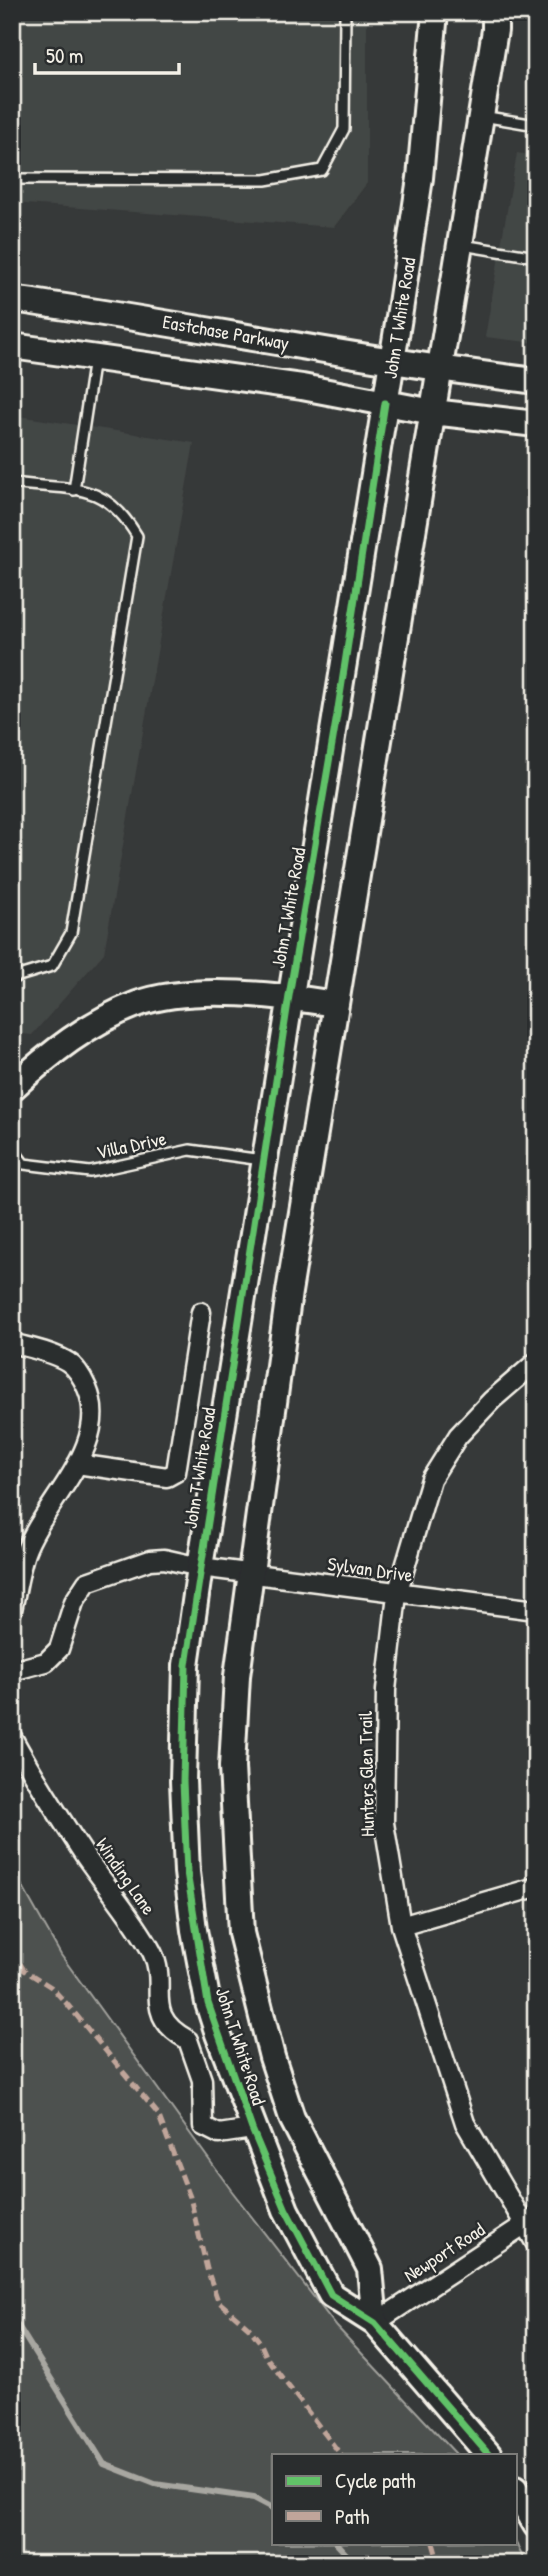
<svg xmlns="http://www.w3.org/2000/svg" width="548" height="2576" viewBox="0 0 548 2576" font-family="'Patrick Hand',sans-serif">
  <rect width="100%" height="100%" fill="#363939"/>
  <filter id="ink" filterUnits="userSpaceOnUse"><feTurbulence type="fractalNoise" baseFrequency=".0143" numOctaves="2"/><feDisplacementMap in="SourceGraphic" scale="14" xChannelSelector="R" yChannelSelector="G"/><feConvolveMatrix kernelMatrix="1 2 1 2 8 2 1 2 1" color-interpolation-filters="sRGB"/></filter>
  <g filter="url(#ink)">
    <path fill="#434645" d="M12,12H367V183L334,227L12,203Z
      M517,153L536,156V343L485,337Z
      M12,415L194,443L104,953L32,1035L12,1033Z"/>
    <path fill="#4e514f" stroke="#a1a19c" stroke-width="2" d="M12,1868L61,1955L231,2190L337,2327L457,2455H273V2543L515,2541L526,2564H12Z"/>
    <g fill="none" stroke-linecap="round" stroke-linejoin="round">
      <path stroke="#a8a7a1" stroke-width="6" d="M12,2316L104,2464L155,2484L254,2498L273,2508
        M336,2543L355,2564"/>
      <g stroke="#f4f1e8" stroke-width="14">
        <path id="lane" d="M482,116L536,125
          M12,179L265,180L322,170L344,129L345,12
          M462,245L536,257
          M12,483C71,491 103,479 137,536L71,933L52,966L12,978
          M74,490L94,359
          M12,1148L24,1164L90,1172L190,1150L262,1160"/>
      </g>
      <g stroke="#f4f1e8" stroke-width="23">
        <path id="street" d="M12,1343C29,1348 53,1352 68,1362C76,1367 83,1379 87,1388C112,1446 43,1502 25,1553C19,1571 16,1592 12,1610
          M536,1362L492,1400L458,1436L431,1479L397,1594L386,1690L384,1823L401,1926L465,2123L536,2244
          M77,1464L167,1477L176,1472L201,1312
          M12,1671L46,1662L59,1649L74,1602L87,1582L150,1560L164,1559L200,1567L536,1610
          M12,1737C34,1777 60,1818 85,1856C108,1889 133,1917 152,1952C170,1987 140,2014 188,2040L202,2080L203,2126L219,2134L252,2129
          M401,1926L536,1887
          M375,2323L536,2217"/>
      </g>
      <g stroke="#f4f1e8" stroke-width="30">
        <path id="secondary" d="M435,12L420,178L399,317L200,1567L186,1665L183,1781L187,1872L194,1930L208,2003L218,2034L286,2210L331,2295L375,2323L489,2455
          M12,299C187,324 360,360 536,381
          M12,346L302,387L433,412L536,424
          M12,1088C49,1054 89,1022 137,1004C191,984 279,995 335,1004
          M375,2323L370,2269L292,2118L272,2057L241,1933L232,1767L237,1676L289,1292L495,30V12
          M515,2489L536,2525"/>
      </g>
      <use href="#lane" stroke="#2a2d2e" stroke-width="9"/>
      <use href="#street" stroke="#2a2d2e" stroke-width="18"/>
      <use href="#secondary" stroke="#2a2d2e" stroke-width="24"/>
      <path stroke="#c0a59a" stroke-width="5" stroke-dasharray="10 5" stroke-linecap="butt" d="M12,1951L24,1970L51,1987L67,2004L158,2114L190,2197L207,2269L218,2301L249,2328L260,2342L267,2358L341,2455
        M433,2543L439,2564"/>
      <g stroke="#2a2d2e" stroke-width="11">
        <path id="cycleway" d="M385,403L337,715L289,996L186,1665L183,1781L187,1872L208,2003L252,2129L286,2210L331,2295L375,2323L489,2455"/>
      </g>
      <use href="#cycleway" stroke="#61c268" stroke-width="7"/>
    </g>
  </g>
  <g text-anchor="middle" stroke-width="5" stroke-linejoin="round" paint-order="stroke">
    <g font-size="19" fill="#f4f1e8" stroke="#2a2d2e">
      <text transform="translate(399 318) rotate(-81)" y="7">John T White Road</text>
      <text transform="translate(226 332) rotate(10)" y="7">Eastchase Parkway</text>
      <text transform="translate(288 908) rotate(-80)" y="7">John T White Road</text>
      <text transform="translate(131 1145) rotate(-12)" y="7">Villa Drive</text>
      <text transform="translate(199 1468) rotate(-81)" y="7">John T White Road</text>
      <text transform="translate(370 1569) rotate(8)" y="7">Sylvan Drive</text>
      <text transform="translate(366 1774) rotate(-91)" y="7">Hunters Glen Trail</text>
      <text transform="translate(126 1876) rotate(55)" y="7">Winding Lane</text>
      <text transform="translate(241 2046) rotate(72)" y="7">John T White Road</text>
      <text transform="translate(444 2252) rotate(-33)" y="7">Newport Road</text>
    </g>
  </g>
  <rect width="548" height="2576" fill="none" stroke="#2a2d2e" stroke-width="42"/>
  <rect x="21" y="21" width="506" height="2534" fill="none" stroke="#f4f1e8" stroke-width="2.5" filter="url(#ink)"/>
  <rect x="272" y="2454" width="245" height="91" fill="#2a2d2e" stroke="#7b7b78" stroke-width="2"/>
  <rect x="286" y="2476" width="35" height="10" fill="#61c268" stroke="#7b7b78" stroke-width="2"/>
  <text x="335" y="2488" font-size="21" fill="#f4f1e8">Cycle path</text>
  <rect x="286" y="2511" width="35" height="10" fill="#c0a59a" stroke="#7b7b78" stroke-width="2"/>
  <text x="335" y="2524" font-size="21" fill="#f4f1e8">Path</text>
  <path d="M35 63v10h144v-10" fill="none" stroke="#f4f1e8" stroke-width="3.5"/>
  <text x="46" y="63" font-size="21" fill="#f4f1e8" stroke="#2a2d2e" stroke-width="5" paint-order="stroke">50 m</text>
</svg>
